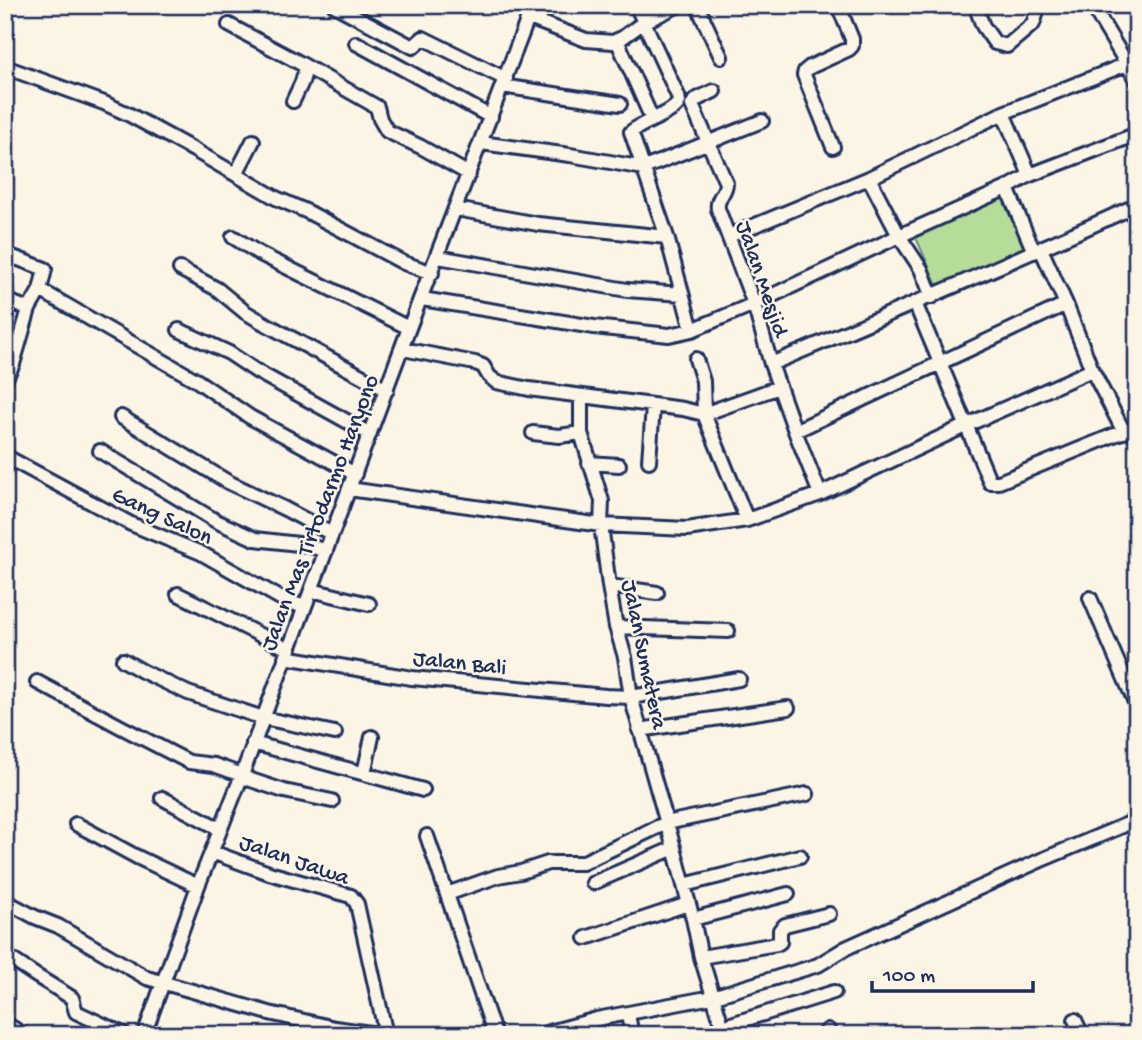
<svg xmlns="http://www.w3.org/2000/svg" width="1142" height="1040" viewBox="0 0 1142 1040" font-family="'Gochi Hand',sans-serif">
  <rect width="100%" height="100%" fill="#fcf5e5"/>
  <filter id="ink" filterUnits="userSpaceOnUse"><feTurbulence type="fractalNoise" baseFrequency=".0143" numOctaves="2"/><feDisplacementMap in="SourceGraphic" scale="14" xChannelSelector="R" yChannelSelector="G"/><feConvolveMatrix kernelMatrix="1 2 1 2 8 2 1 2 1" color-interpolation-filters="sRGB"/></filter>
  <g filter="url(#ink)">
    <path fill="#b5dd99" stroke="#68867c" stroke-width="2" d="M1004,193L1030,251L940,292L914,233Z"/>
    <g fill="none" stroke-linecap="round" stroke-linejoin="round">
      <g stroke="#1b2f5e" stroke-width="18">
        <path id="minor" d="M334,5L413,47L423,38L506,79
          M636,5L678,96L679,102C673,114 644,121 631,132L667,237L692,330L754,304L899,236L1007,188L1030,175L1137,134
          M697,5L721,57
          M975,5L983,26L995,43L1007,46L1033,24L1036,15L1035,5
          M1094,5L1099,17L1137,81
          M529,18L586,40L613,42L622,38L644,22L679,5
          M229,25L298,62L377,107L380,119L387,131L421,147L469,174
          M617,40L652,119
          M356,43L491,117
          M5,67L104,103L128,114L194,150L276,198L308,212L404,263L432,273
          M502,86L620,104
          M714,91L695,100L692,105L726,183C726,193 716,198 718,209L754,304L771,364L795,431L820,494
          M293,101L302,82L306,68
          M1003,113L1030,175
          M481,143L570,155L644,168L762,121
          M833,147L804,75L805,71L810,67L849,49L852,46V39L838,5
          M236,174L253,141
          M869,178L899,236L921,269L932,297
          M1007,188L1034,252
          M456,209L538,224L667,237
          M729,236L869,178L1003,113L1127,64
          M233,237L260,254L409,328
          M1041,249L1066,304L1092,370L1124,432
          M5,254L45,269L40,290L29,309L13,364L5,380
          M438,257L627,290L682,294
          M180,269L217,289L245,312L262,322L387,390
          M40,290L196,380L250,417L355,474
          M422,299L594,327L669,335L692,330
          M5,300L29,309
          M915,303L990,482H999L1119,433L1137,428
          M179,330L229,353L256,371L370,434
          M403,349L475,363L483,366L489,376L496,382L529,389L683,409L704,414L779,387
          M696,359L703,381L704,414L747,520
          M771,364C894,312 1016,261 1137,205
          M581,397V433L602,501L601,525L609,586L616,627L625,657L631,697L674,848L693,919L701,957L725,1035
          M121,417L228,482L285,509L332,534
          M795,431L1066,304
          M533,433L559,436L581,433
          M100,451L216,521L255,539L307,545L326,551
          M5,456L131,524L201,553L282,599L304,607
          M649,461L653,406
          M589,463L619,465
          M349,489L601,525L687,529L747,520L820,494L967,425L1092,370
          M609,586L657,593
          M311,590L369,604
          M178,594L288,649
          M1090,598L1137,707
          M616,627L728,631
          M285,657L412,678L606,696L631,697L739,679
          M123,660L142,671L188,693L263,718L335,733
          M37,682L121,727L189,762L214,765L242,775L248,779L284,791L332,801
          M5,715L6,716
          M639,730L788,708
          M253,743L423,790
          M364,773L372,737
          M162,798L220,829
          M76,824L137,857L198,886
          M427,836L495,1035
          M212,852L269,873L351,896L357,904L386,1035
          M593,883L674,848
          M684,885L800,856
          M447,894L498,876L521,872L548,863H582L666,823L807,794
          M5,901L35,917L58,926L147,978L269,1013L335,1028L385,1035
          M693,919L788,894
          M586,938L688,904
          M5,955L35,975L72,998L76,1012L125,1035
          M701,957L777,944L780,942V930L785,925L829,914
          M628,1015L632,1035
          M1075,1020L1082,1035
          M5,1023L24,1035
          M724,1031L728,1028L731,1024L834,992
          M144,1035L198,886L242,775L409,328L533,5
          M539,1035L597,1019L712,997L818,965L846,948L1039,861L1137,820
          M823,1035L828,1030"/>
      </g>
      <use href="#minor" stroke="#fcf5e5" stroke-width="12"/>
    </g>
  </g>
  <g text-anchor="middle" stroke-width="5" stroke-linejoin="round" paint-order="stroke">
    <g font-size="23" fill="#1b2f5e" stroke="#fcf5e5">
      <text transform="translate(764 278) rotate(71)" y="8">Jalan Mesjid</text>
      <text transform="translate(318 512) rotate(-69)" y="8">Jalan Mas Tirtodarmo Haryono</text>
      <text transform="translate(163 514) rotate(25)" y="8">Gang Salon</text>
      <text transform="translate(646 654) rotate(78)" y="8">Jalan Sumatera</text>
      <text transform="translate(460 661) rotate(6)" y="8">Jalan Bali</text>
      <text transform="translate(295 858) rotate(19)" y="8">Jalan Jawa</text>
    </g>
  </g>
  <rect width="1142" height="1040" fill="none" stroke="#fcf5e5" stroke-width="28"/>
  <rect x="14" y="14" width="1114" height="1012" fill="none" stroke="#1b2f5e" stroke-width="2.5" filter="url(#ink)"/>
  <path d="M872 981v10h161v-10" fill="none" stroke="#1b2f5e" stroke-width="3.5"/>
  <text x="883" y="981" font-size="21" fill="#1b2f5e" stroke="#fcf5e5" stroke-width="5" paint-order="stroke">100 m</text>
</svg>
